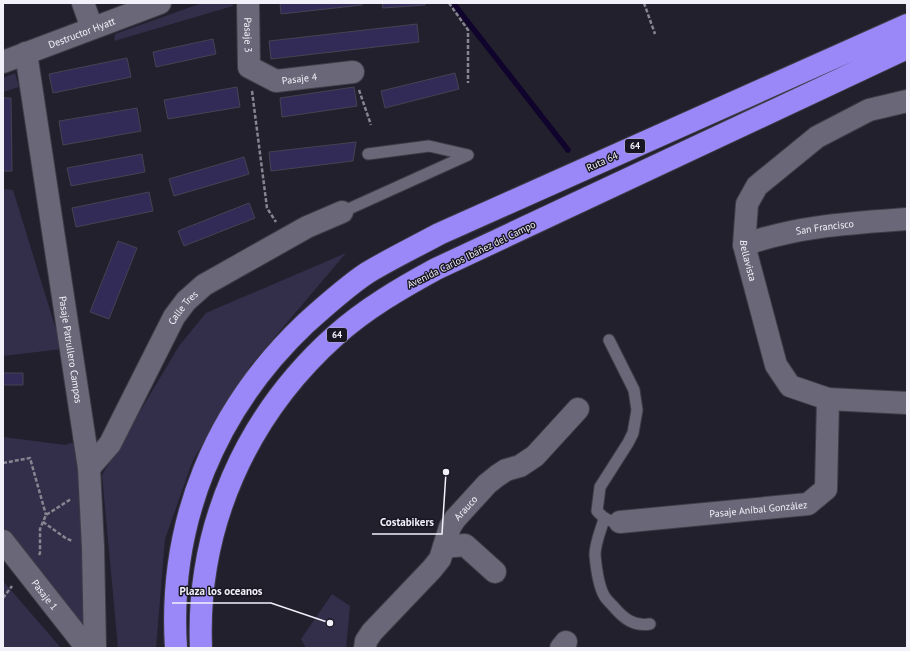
<svg xmlns="http://www.w3.org/2000/svg" width="910" height="651" viewBox="0 0 910 651" font-family="'PT Sans',sans-serif">
  <rect width="100%" height="100%" fill="#22202d"/>
  <path fill="#332f4b" d="M202,3H234L233,6L114,41L115,34Z
    M15,73L19,87L3,92V78Z
    M3,189L13,190L62,349L3,356Z
    M346,253L251,365L193,460L165,539L156,648H118L102,475L179,346L206,313Z
    M3,437L65,445L75,442L86,545L91,647L3,527Z
    M3,581L61,648H3Z
    M332,594L350,606L346,648H306L301,639Z"/>
  <g fill="none" stroke-linecap="round" stroke-linejoin="round">
    <path stroke="#10042c" stroke-width="5.5" d="M453,3L568,150"/>
  </g>
  <path fill="#322b57" stroke="#454352" d="M280,3H362V5L281,14Z
    M382,3H425V5L383,8Z
    M417,24L419,42L271,59L269,41Z
    M213,39L216,54L156,67L153,52Z
    M127,58L131,77L53,93L49,74Z
    M455,73L459,89L385,108L381,91Z
    M237,87L240,107L168,119L164,100Z
    M354,87L357,106L282,117L280,98Z
    M3,98H11L12,171H3Z
    M137,108L141,131L63,145L59,121Z
    M356,142L353,161L271,171L269,152Z
    M142,154L145,172L71,186L67,168Z
    M244,157L249,174L174,196L169,179Z
    M149,192L153,211L76,227L72,208Z
    M249,203L255,218L184,246L178,231Z
    M118,241L137,248L109,319L90,312Z
    M3,373H23V385H3Z"/>
  <g fill="none" stroke-linecap="round" stroke-linejoin="round">
    <g stroke="#3e3d47" stroke-width="13">
      <path id="lane" d="M342,212L468,155L429,146L368,154
        M609,340L634,390L637,410L633,433L628,443L600,487L597,511C604,519 610,522 620,522
        M604,519C601,530 595,543 595,555C596,566 599,588 605,597C607,600 610,603 613,606C623,618 634,627 650,624"/>
    </g>
    <g stroke="#3e3d47" stroke-width="24">
      <g id="street">
        <path d="M83,3L92,28"/>
        <path id="s1" d="M248,3L249,67L276,81L353,72"/>
        <path id="s2" d="M26,53L89,468L93,547L95,648"/>
        <path id="s3" d="M3,62L160,3"/>
        <path id="s4" d="M907,101L869,110L817,137L757,186L747,204L744,245L776,365L790,386L828,399L907,403"/>
        <path id="s5" d="M744,245C796,226 852,223 907,219"/>
        <path id="s6" d="M89,468L110,444L174,317L186,301L204,285L307,227L342,212"/>
        <path id="s7" d="M620,522L808,504L826,489L828,399"/>
        <path id="s8" d="M3,541L87,648"/>
        <path d="M444,547L465,545L495,572"/>
        <path id="s9" d="M365,648L366,641L372,632L432,569L440,559L450,527L455,519L487,484L497,476L506,470L520,466L535,456L578,409"/>
        <path d="M561,648L566,642"/>
      </g>
    </g>
    <g stroke="#3e3d47" stroke-width="24">
      <path id="highway" d="M176,648C168,522 215,409 306,323C325,306 346,287 367,273C390,259 415,247 439,234L907,25
        M201,648C196,527 246,416 335,336C365,309 401,288 436,269L907,48"/>
    </g>
    <path stroke="#878590" stroke-width="2.5" stroke-dasharray="4 2" stroke-linecap="butt" d="M449,3L468,30V83
      M644,3L655,34
      M359,90L371,125
      M252,91L267,208L276,222
      M3,463L30,458L46,515
      M43,522L67,539L73,541
      M39,555L40,553V529L46,515L71,499
      M3,598L12,586"/>
    <use href="#lane" stroke="#6a6878" stroke-width="11"/>
    <use href="#street" stroke="#6a6878" stroke-width="22"/>
    <use href="#highway" stroke="#9b88f8" stroke-width="22"/>
  </g>
  <g text-anchor="middle" stroke-width="3" stroke-linejoin="round" paint-order="stroke">
    <g fill="#181723" stroke="#b1b0ba" stroke-width="1">
      <rect x="625" y="139" width="20" height="14" rx="3"/>
      <rect x="327" y="328" width="20" height="14" rx="3"/>
    </g>
    <g font-size="9" font-weight="bold" fill="#f2f1fa">
      <text x="635" y="149">64</text>
      <text x="337" y="338">64</text>
    </g>
    <g font-size="10" fill="#f2f1fa" stroke="#181723">
      <text dy="4" stroke="none"><textPath href="#s3" startOffset="84">Destructor Hyatt</textPath></text>
      <text dy="4" stroke="none"><textPath href="#s1" startOffset="32">Pasaje 3</textPath></text>
      <text dy="4" stroke="none"><textPath href="#s1" startOffset="118">Pasaje 4</textPath></text>
      <text transform="translate(602 161) rotate(-24)" y="4">Ruta 64</text>
      <text dy="4" stroke="none"><textPath href="#s5" startOffset="83">San Francisco</textPath></text>
      <text transform="translate(471 254) rotate(-26)" y="4">Avenida Carlos Ibáñez del Campo</text>
      <text dy="4" stroke="none"><textPath href="#s4" startOffset="253">Bellavista</textPath></text>
      <text dy="4" stroke="none"><textPath href="#s6" startOffset="187">Calle Tres</textPath></text>
      <text dy="4" stroke="none"><textPath href="#s2" startOffset="300">Pasaje Patrullero Campos</textPath></text>
      <text dy="4" stroke="none"><textPath href="#s9" startOffset="176">Arauco</textPath></text>
      <text dy="4" stroke="none"><textPath href="#s7" startOffset="139">Pasaje Aníbal González</textPath></text>
      <text dy="4" stroke="none"><textPath href="#s8" startOffset="68">Pasaje 1</textPath></text>
    </g>
  </g>
  <path fill="none" stroke="#f2f1fa" stroke-width="1.5" d="M446 472L442 534H372M330 623L271 603H172"/>
  <g fill="#f2f1fa" stroke="#181723" stroke-width="1.5">
    <circle cx="446" cy="472" r="4"/>
    <circle cx="330" cy="623" r="4"/>
  </g>
  <g font-size="11" text-anchor="middle" font-weight="bold" fill="#f2f1fa" stroke="#181723" stroke-width="3" stroke-linejoin="round" paint-order="stroke">
    <text x="407" y="526">Costabikers</text>
    <text x="221" y="595">Plaza los oceanos</text>
  </g>
  <rect width="910" height="651" fill="none" stroke="#f2f1fa" stroke-width="8"/>
</svg>
